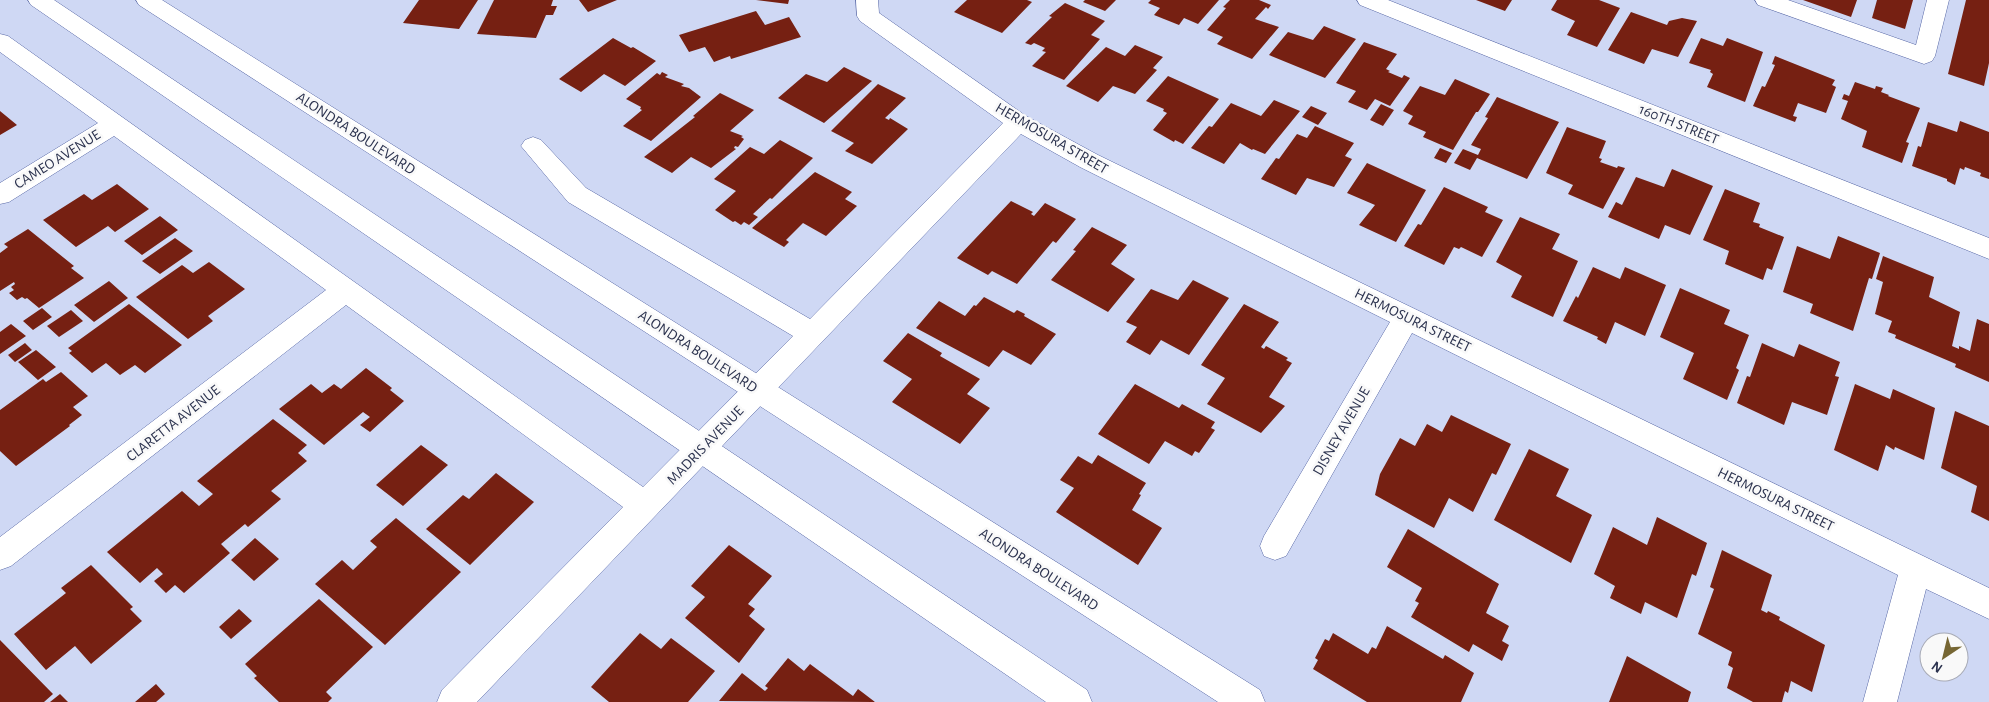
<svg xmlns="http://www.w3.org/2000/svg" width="1989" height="702" viewBox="0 0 1989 702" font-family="'Alegreya Sans',sans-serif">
  <rect width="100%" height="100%" fill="#cfd8f4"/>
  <path fill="#762012" d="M419,0H478L459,29L403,23Z
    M494,0H553L551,6H557L553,15H546L536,38L477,34Z
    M579,0H617L588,12Z
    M756,0H789L788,4Z
    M967,0H1027L1032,2L1002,33L954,12Z
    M1085,0H1116L1105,11L1083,2Z
    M1151,0H1219L1198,24L1184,18L1179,25L1154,15L1160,8L1148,3Z
    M1230,0H1259L1271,5L1268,9L1266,7L1255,19L1279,27L1252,59L1217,44L1223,37L1207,30L1226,8L1223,7Z
    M1476,0H1512L1505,11Z
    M1557,0H1599L1620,8L1597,47L1567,35L1575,21L1551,10Z
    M1803,0H1857L1851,17Z
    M1877,0H1913L1905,29L1872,18Z
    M1966,0H1989V63L1984,86L1948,74Z
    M1065,3L1105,21L1091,35L1100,39L1064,80L1032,66L1046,52L1042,51L1045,48L1034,43L1031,45L1025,43L1052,17L1049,16Z
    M756,11L765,25L789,17L801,37L731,59L730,56L714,62L705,47L689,52L679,35Z
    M1631,12L1667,25L1669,21L1682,18L1697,21L1678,57L1652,49L1644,64L1608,50Z
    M1324,26L1356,39L1325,78L1269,55L1288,32L1313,40Z
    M613,38L631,48L633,47L656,61L625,86L604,74L581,92L559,79Z
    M1701,38L1723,46L1727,38L1763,52L1745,102L1707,87L1713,74L1710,72L1711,70L1689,63Z
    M1364,42L1397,54L1386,69L1390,71L1388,72L1402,78L1404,75L1410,78L1390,106L1375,99L1367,110L1348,102L1356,91L1336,83Z
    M1135,45L1163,57L1153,68L1157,70L1135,94L1113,86L1098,102L1066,86L1106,47L1125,56Z
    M1775,56L1835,80L1832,85L1836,87L1826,113L1798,103L1793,116L1797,117L1795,122L1753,106L1762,86L1765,87L1775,65L1772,64Z
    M844,67L872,81L824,123L778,98L806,74L827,82Z
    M662,72L668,75L665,77L684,84L681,86L689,88L701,97L651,141L623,126L642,110L640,109L641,107L626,99L657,73L660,75Z
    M1168,76L1219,99L1183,144L1175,140L1174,142L1153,130L1167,113L1163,111L1164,109L1146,101Z
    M1455,79L1490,94L1478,112H1476L1453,150L1423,137L1426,132L1408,124L1413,116L1403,111L1420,86L1445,95Z
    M1855,82L1875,89L1876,86L1883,88L1881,92L1889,95L1888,96L1920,108L1906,142L1909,143L1902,163L1862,147L1867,131L1841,119L1848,101L1842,99L1844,94L1849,96Z
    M878,84L906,98L885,118L889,120L890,118L908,129L872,164L845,151L854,143L831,131Z
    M720,93L754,110L730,131L743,136L741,137L744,139L738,147L735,146L734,148L736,149L711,168L691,157L672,173L644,157L695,117L693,116Z
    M1497,97L1559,122L1527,179L1477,158L1470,170L1454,163L1463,149L1478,155L1481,149L1471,145L1488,118L1485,117Z
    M1274,100L1300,111L1265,154L1253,149L1252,150L1240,143L1224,164L1191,148L1209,126L1212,127L1231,103L1261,116Z
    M1381,104L1394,110L1383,126L1370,120Z
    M1311,106L1327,113L1318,125L1302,117Z
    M0,111L17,125L0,135Z
    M1960,121L1989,132V179L1980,176L1981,173L1965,167L1964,170L1960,168L1955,185L1947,181V179L1912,166L1918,146L1921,147L1928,122L1957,132Z
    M1315,126L1354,143L1345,156L1352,159L1334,187L1307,178L1296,195L1261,179L1276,158L1279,159L1297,134L1307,138Z
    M1567,127L1606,141L1599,158L1602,159L1600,162L1617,168L1618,166L1625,168L1603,209L1568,194L1573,185L1546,173Z
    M780,140L813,158L772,199L770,198L753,214L758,217L749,225L744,222L741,225L735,221L733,222L715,210L736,191L714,179L750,147L764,154Z
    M1440,148L1452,153L1446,163L1434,158Z
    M1367,163L1426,190L1396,242L1359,225L1375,205L1347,193Z
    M1672,169L1713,186L1690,235L1665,225L1659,239L1608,217L1616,202L1622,205L1636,177L1664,187Z
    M815,172L852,192L845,199L857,206L826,236L803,223L786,240L789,242L784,247L752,228Z
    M117,184L149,209L115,232L108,226L76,247L43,220L84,194L92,200Z
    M1444,187L1488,207L1485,212L1503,220L1482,257L1461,247L1459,249L1454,247L1444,265L1404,246L1418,224L1421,225Z
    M1725,189L1760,203L1753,222L1760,224L1759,227L1784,237L1772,270L1767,268L1763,280L1725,264L1729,251L1703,240Z
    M1011,201L1033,212L1031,214L1034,216L1045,203L1076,219L1056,243L1053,241L1017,284L992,271L988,275L957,258Z
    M160,216L178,230L142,255L124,241Z
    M1520,217L1560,234L1552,249L1578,261L1553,317L1511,297L1522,276L1496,262Z
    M1092,227L1127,245L1111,264L1135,279L1108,312L1051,280L1076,251L1073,250Z
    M28,229L74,266L71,268L84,278L39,308L27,298L25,299L22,297L17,300L9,293L14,290L11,287L15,284L14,282L0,291V253L8,247L4,244Z
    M1838,236L1880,253L1872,279L1869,278L1853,331L1810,313L1813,304L1783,292L1797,246L1830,259Z
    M175,238L193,251L160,274L142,261Z
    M1883,256L1934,277L1929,297L1960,312L1952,346L1959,349V346L1970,351L1977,319L1989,324V382L1955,367L1956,364L1895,338L1896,335L1888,332L1892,321L1875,314L1883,282L1876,279Z
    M209,262L245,289L208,316L213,321L188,339L136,297L182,265L193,273Z
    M1593,267L1620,279L1625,267L1666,285L1645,336L1615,322L1606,344L1597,339L1598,337L1563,321L1576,296L1578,298Z
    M1193,280L1229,298L1189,355L1161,340L1150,355L1126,342L1137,327L1126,322L1151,289L1178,300Z
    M109,281L128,298L94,322L74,305Z
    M1680,288L1730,310L1724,324L1749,335L1736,368L1739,370L1727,400L1683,379L1694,353L1660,337Z
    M984,297L1014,313L1017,310L1025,314L1024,316L1056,334L1031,365L1003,350L989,367L916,328L939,301L965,316L974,305L976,306Z
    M129,304L182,345L145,373L135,365L120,375L106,363L92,373L69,353L72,351L68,348Z
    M1244,304L1279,322L1261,347L1264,349L1266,346L1288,358L1286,360L1292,363L1269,397L1285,406L1261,433L1207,404L1225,378L1201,365Z
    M42,308L52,317L33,330L23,321Z
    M71,310L83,321L59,337L47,326Z
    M11,324L26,336L0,354V332Z
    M908,333L942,353L940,356L980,379L967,394L990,408L960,444L892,402L912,379L883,361Z
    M25,343L32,350L15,362L8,355Z
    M1762,343L1794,357L1799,344L1840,362L1835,376L1839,377L1827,415L1792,402L1784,425L1737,403L1747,376L1750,377Z
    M36,350L56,367L38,380L18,362Z
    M366,368L392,388L390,390L404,401L370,432L360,425L370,417L363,412L324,445L279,409L311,384L322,393L334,384L341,389Z
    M61,372L88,396L73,407L82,415L69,425L70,426L16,466L0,451V410L43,379L46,382Z
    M1135,384L1179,408L1182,404L1215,422L1211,428L1215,430L1199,453L1195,451L1192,456L1165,441L1149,464L1098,434Z
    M1855,384L1890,399L1893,389L1935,408L1924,460L1895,447L1894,450L1886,445L1878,471L1834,450Z
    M1955,411L1989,426V521L1971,512L1977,486L1941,468Z
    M1451,415L1511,444L1496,475L1492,473L1473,512L1449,498L1434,528L1375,495L1380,474L1400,438L1415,446L1427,424L1442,432Z
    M273,419L307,445L298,453L307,461L271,491L281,499L248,527L245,524L221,544L230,553L184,593L175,585L166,593L154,581L163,574L157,568L140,583L107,552L182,491L199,506L213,494L197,481Z
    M421,445L448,465L403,506L376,485Z
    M1529,449L1569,469L1556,496L1592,515L1571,563L1494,520Z
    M1098,455L1146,483L1139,494L1141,495L1132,510L1162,528L1138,565L1056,512L1074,488L1060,480L1078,456L1092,464Z
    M496,473L534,502L470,565L426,529L463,495L469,499Z
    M1657,517L1707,543L1696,576L1692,574L1677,618L1645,602L1641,614L1610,598L1615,586L1594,574L1613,527L1647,545Z
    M396,518L461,572L385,645L315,584L342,560L353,570L377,547L370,541Z
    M1408,529L1499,584L1486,613L1509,626L1502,641L1509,645L1502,661L1473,644L1469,652L1411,617L1419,603L1415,601L1422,588L1387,567Z
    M255,538L279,559L254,581L231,560Z
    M729,545L772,576L748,604L755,609L749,616L765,629L739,663L685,618L705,597L691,586Z
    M1722,550L1772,575L1761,610L1767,613L1768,611L1780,617L1779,620L1825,645L1812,692L1791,681L1788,693L1785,691L1782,702H1753L1727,688L1733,668L1728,665L1732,652L1698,634L1714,589L1710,587Z
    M91,565L133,607L130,609L142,621L91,664L75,646L46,670L14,634L66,593L61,588Z
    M319,599L373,647L326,692L332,698L328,702H279L254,678L257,676L245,664Z
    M239,609L252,621L231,639L219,627Z
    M1387,626L1443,659L1445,655L1474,673L1461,702H1367L1313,669L1318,660L1315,658L1325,639L1329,641L1333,633L1368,654L1372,647L1376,649Z
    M640,633L661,649L671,638L715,671L688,702H609L591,687Z
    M0,640L53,694L44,702H0Z
    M1627,656L1691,692L1688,702H1609Z
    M788,658L804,671L810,664L853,696L858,689L875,702L719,701L742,673L765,691L768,688L765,686Z
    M156,684L165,694L156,702H135Z
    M60,694L68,702H50Z"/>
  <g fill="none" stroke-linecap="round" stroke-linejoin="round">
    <g stroke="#5767a5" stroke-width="1">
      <path id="minor" d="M856,0H878L879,13L1026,116L1098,155L1989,588V619L1926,589L1897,702H1863L1898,575L1412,333L1286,556L1275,560L1264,556L1260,546L1264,536L1390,322L1080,167L1021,134L477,702H437L442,690L623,507L346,305L11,566L0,570V537L326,290L114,136L9,202L0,204V183L98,123L0,52V34L8,36L643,487L793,336L568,202L521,146L525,140L533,137L541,140L586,188L810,319L1003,123L860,21L857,16Z
        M1357,0H1388L1989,238V259L1360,5Z
        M1755,0H1788L1916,45L1927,0H1949L1935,56L1932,61L1924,64L1758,5Z"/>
    </g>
    <g stroke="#5767a5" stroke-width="1">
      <path id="secondary" d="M28,0H54L1087,690L1092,702H1046L31,5Z
        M136,0H162L1260,690L1265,702H1218L139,5Z"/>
    </g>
    <use href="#minor" fill="#fff" fill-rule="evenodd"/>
    <use href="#secondary" fill="#fff" fill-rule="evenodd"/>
  </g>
  <g text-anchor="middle" stroke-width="5" stroke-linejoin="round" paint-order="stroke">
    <g font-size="15" fill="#2c334f" stroke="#f9f9f9">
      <text transform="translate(1679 124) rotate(22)" y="5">160TH STREET</text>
      <text transform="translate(356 133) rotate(33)" y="5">ALONDRA BOULEVARD</text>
      <text transform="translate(1052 138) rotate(30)" y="5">HERMOSURA STREET</text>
      <text transform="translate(57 159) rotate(-32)" y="5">CAMEO AVENUE</text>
      <text transform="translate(1413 320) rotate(26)" y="5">HERMOSURA STREET</text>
      <text transform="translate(698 351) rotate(33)" y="5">ALONDRA BOULEVARD</text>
      <text transform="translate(173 423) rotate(-38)" y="5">CLARETTA AVENUE</text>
      <text transform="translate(1341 431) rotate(-60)" y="5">DISNEY AVENUE</text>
      <text transform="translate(705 445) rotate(-46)" y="5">MADRIS AVENUE</text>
      <text transform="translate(1776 499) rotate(26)" y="5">HERMOSURA STREET</text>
      <text transform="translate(1039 569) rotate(33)" y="5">ALONDRA BOULEVARD</text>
    </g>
  </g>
  <g transform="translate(1944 657) rotate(215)"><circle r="24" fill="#f9f9f9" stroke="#a7aab5"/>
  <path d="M0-4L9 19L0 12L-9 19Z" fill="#766633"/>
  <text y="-8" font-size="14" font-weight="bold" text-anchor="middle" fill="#2c334f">N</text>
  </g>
</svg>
